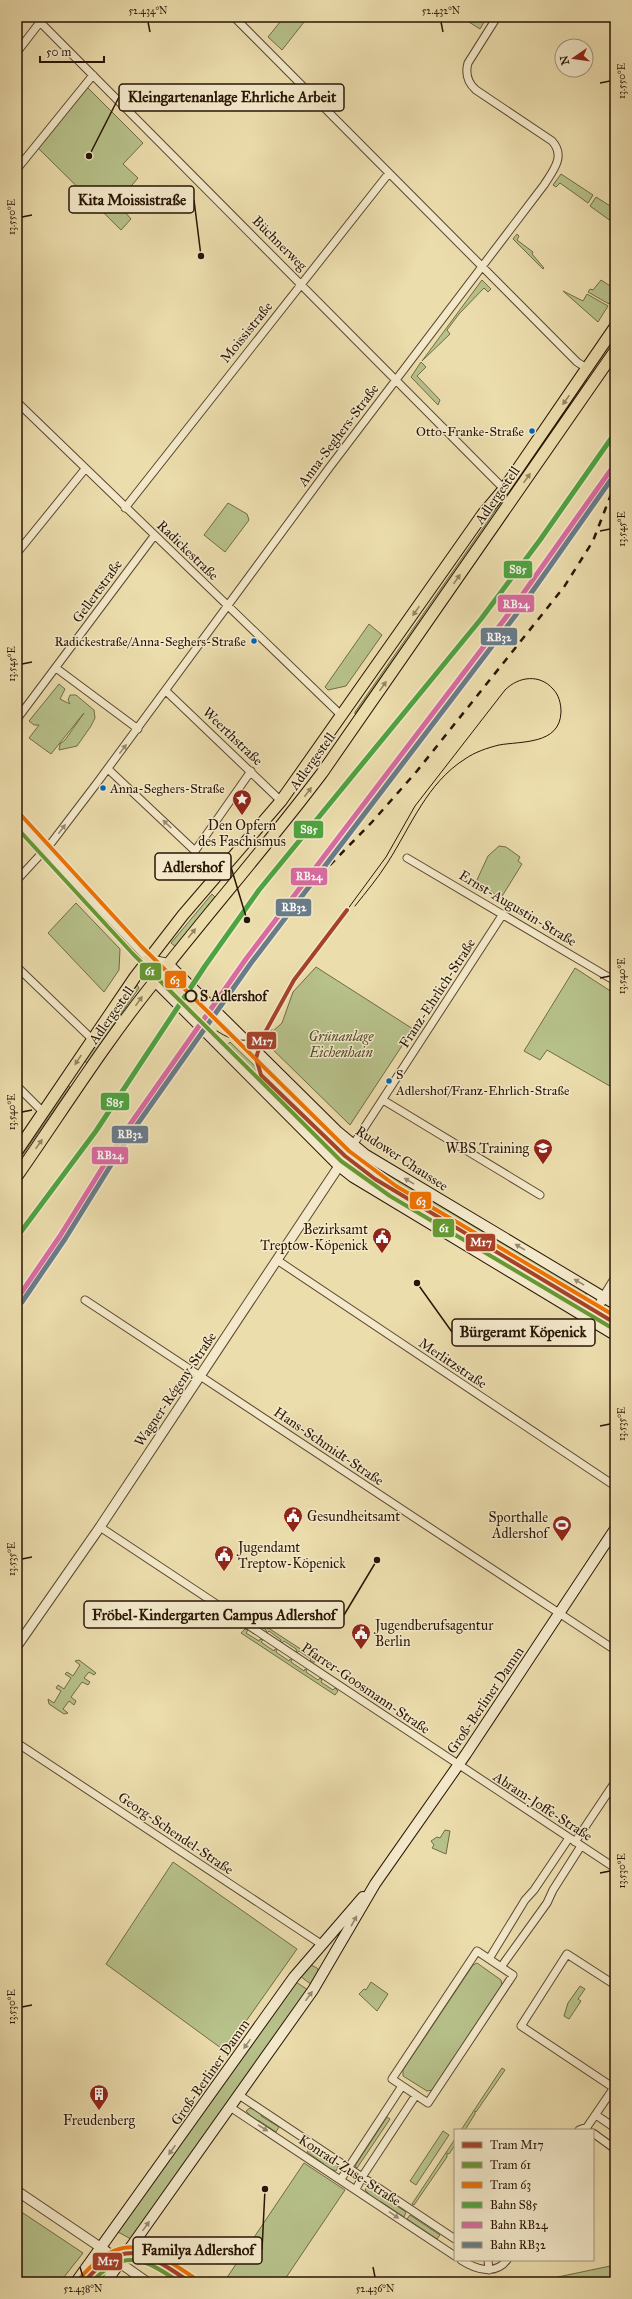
<svg xmlns="http://www.w3.org/2000/svg" width="632" height="2299" viewBox="0 0 632 2299" font-family="'IM FELL Great Primer',serif">
  <rect width="100%" height="100%" fill="#ecddad"/>
  <filter id="stains"><feTurbulence type="fractalNoise" baseFrequency=".005" numOctaves="4"/><feColorMatrix values="0 0 0 0 .2 0 0 0 0 .09 0 0 0 0 .02 0 0 0 .5 -.17"/></filter>
  <radialGradient id="worn" r=".72"><stop offset=".6" stop-color="#630" stop-opacity="0"/><stop offset="1" stop-color="#630" stop-opacity=".3"/></radialGradient>
  <path fill="#b7c18a" stroke="#706b48" d="M284,17H308L282,50L268,37Z
    M461,17H487L480,29Z
    M86,86L143,143L123,164L138,178L127,191L137,201L125,212L131,219L121,230L38,148Z
    M561,174L593,195L588,203L560,183L556,187L553,185Z
    M596,197L615,209V224L590,206Z
    M517,234L519,236L517,240L533,252L532,254L544,268L543,269L513,239Z
    M482,280L491,289L488,292L484,288L459,314L447,330L450,334L422,361Z
    M601,280L615,289V295L609,304L588,292L590,289L593,290Z
    M563,291L583,301L587,294L608,306L598,322Z
    M421,362L426,367L417,376L440,400L438,405L411,377Z
    M586,380L589,382L355,714V712Z
    M228,503L247,514L249,520L225,552L204,535Z
    M369,624L382,635L346,686L328,690L325,687Z
    M59,684L65,689L60,699L70,704L68,700L70,695H76L94,710L95,718L91,726L77,746L59,750L60,744L65,740L84,713L51,754L29,738L39,725H34L29,721Z
    M499,846L506,847L520,857L518,861L522,864L501,898L476,882L488,856Z
    M212,894L215,897L176,947L171,943Z
    M76,903L120,949L119,970L104,992L48,933Z
    M316,967L413,1029L350,1125L263,1040L282,1023L293,992Z
    M575,968L615,994V1089L547,1050L540,1060L524,1051Z
    M137,985L139,988L87,1063L84,1061Z
    M230,1042L261,1072L258,1076L276,1093L279,1091L326,1135L324,1144L225,1047Z
    M67,1085L70,1087L17,1163V1158Z
    M367,1160L585,1291L586,1295L578,1308L358,1175L366,1166Z
    M253,1618L316,1659L315,1662H310L311,1659L299,1651L297,1653L296,1649L284,1641L282,1643L280,1642L281,1640L269,1631L267,1633L266,1630L254,1621L252,1623L250,1622Z
    M245,1629L248,1630L246,1633L259,1641L260,1639L263,1640L261,1642L274,1651L275,1649L277,1650L276,1652L289,1661L290,1659L292,1660L291,1662L304,1671L305,1669L307,1670L306,1672L318,1680L320,1678L322,1680L321,1682L333,1690L335,1688L338,1691L335,1695L241,1633Z
    M79,1660L96,1673L94,1675L89,1672L84,1678L90,1682L88,1685L82,1682L71,1697L76,1701L74,1705L69,1701L63,1709L68,1713L64,1714L49,1704L48,1699L54,1703L61,1691L56,1688L58,1685L64,1689L71,1678L65,1674L67,1672L73,1676L80,1665L75,1661Z
    M445,1830L450,1831L446,1854L432,1848L434,1845L431,1841L437,1837L440,1838Z
    M173,1862L297,1949L225,2051L106,1964Z
    M477,1963L501,1980L502,1985L433,2090L427,2091L403,2076V2070L473,1965Z
    M311,1965L317,1968L319,1972L312,1985L300,1976Z
    M296,1982L308,1990L131,2239L118,2232Z
    M371,1982L388,1994L377,2011L359,1994L364,1989L366,1990Z
    M580,1986L585,1989L578,1999L581,2001L569,2019L564,2016L568,2003Z
    M502,2068L505,2070L476,2112L475,2111V2114L465,2130H461Z
    M250,2108L262,2113L261,2116L279,2127L276,2132L258,2120L256,2122L246,2111Z
    M387,2117L390,2119L357,2168L355,2166Z
    M443,2131L449,2135L416,2185L410,2181Z
    M455,2139V2145L449,2154L447,2153V2157L414,2205L412,2204Z
    M310,2148L327,2160L329,2158L338,2167L336,2171L323,2166L324,2164L307,2152Z
    M304,2163L345,2190L283,2282H224Z
    M367,2187L384,2194L383,2197L406,2212L404,2217L380,2201L378,2203L365,2190Z
    M17,2209L83,2253L60,2282H17Z
    M410,2215L440,2235L437,2239L407,2219Z
    M615,2265V2282H534Z"/>
  <g fill="none" stroke-linecap="round" stroke-linejoin="round">
    <g stroke="#5a472f" stroke-width="9">
      <path id="minor" d="M35,17L504,489
        M234,17L577,362L588,369
        M17,52L44,17
        M17,169L93,75
        M17,402L342,716
        M125,508L389,173
        M17,553L85,469
        M56,668L138,729
        M166,691L281,801
        M17,719L154,536
        M108,769L195,851L251,771
        M407,858L615,981
        M17,880L52,842L97,783L329,468L544,185C553,171 566,156 552,141L476,90C468,83 465,74 468,63L497,17
        M17,967L92,1039
        M17,1086L44,1113
        M383,1100L540,1195
        M353,1145L503,914
        M277,1260L615,1486
        M85,1300L615,1650
        M100,1527L615,1868
        M17,1743L321,1944
        M575,1842L615,1782
        M477,1951L513,1975L428,2103L392,2079Z
        M489,1959L525,1900L534,1890L569,1838
        M501,1967L547,1903L553,1890L581,1846
        M614,2088L521,2026L567,1954L615,1985
        M239,2095L455,2239
        M230,2107L455,2256
        M596,2115L615,2128
        M579,2130L587,2127L615,2086
        M593,2133L615,2149
        M341,2179L402,2086
        M356,2189L364,2174L416,2095
        M461,2260C475,2269 495,2276 507,2260
        M488,2260L489,2270"/>
    </g>
    <g stroke="#5a472f" stroke-width="11">
      <path id="tertiary" d="M17,819L150,960
        M590,1320L615,1279
        M17,1646L100,1527L353,1145
        M17,2191L100,2247
        M120,2263L147,2282"/>
    </g>
    <g stroke="#291505" stroke-width="12">
      <path id="secondary" d="M615,1304L366,1155L337,1131L168,964L150,960L155,981L339,1166L353,1177L615,1335
        M100,2247L120,2263
        M76,2282L294,1977L363,1897
        M106,2282L313,1990L375,1884L466,1754L615,1529"/>
    </g>
    <g stroke="#291505" stroke-width="13">
      <path id="primary" d="M17,1151L135,977L183,915L281,801L483,514L504,489L615,327
        M17,1176C61,1113 103,1046 151,986C207,914 267,846 322,773L615,351"/>
    </g>
    <use href="#minor" stroke="#f3e9ca" stroke-width="7"/>
    <use href="#tertiary" stroke="#f3e9ca" stroke-width="9"/>
    <use href="#secondary" stroke="#f3e9ca" stroke-width="10"/>
    <use href="#primary" stroke="#ecddad" stroke-width="11"/>
    <path stroke="#291505" stroke-width="1" d="M347,910L386,857L415,806L505,690C519,676 540,674 553,689C559,695 561,704 561,712C560,745 521,741 499,745C487,748 475,752 465,759C427,783 411,826 388,862C378,878 366,892 355,906
      M217,1031C236,1044 253,1043 272,1030"/>
    <path stroke="#291505" stroke-width="2.5" stroke-dasharray="7 7" stroke-linecap="butt" d="M246,959L289,907L372,822L417,771L564,587L593,541L615,484"/>
    <g stroke="#f3e9ca" stroke-width="8">
      <path id="rail-1" d="M17,1237L96,1131L205,966L259,890L481,619L540,540L615,433"/>
    </g>
    <g stroke="#f3e9ca" stroke-width="8">
      <path id="rail-2" d="M17,1299L60,1236L124,1133L246,959L510,612L615,464"/>
    </g>
    <g stroke="#f3e9ca" stroke-width="8">
      <path id="rail-3" d="M22,1302L65,1239L129,1136L251,963L515,616L615,474"/>
    </g>
    <use href="#rail-1" stroke="#4ea440" stroke-width="5"/>
    <use href="#rail-2" stroke="#da6ba2" stroke-width="5"/>
    <use href="#rail-3" stroke="#697c8a" stroke-width="5"/>
    <g stroke="#f3e9ca" stroke-width="7">
      <path id="tram-1" d="M347,910L294,980L263,1036L256,1058L261,1075L345,1156L375,1179L615,1323
        M84,2282C125,2236 145,2252 190,2282"/>
    </g>
    <g stroke="#f3e9ca" stroke-width="7">
      <path id="tram-2" d="M17,828L133,954L341,1161L390,1196L612,1328
        M92,2282C124,2247 145,2259 179,2282"/>
    </g>
    <g stroke="#f3e9ca" stroke-width="7">
      <path id="tram-3" d="M21,815L141,946L349,1151L396,1186L615,1316
        M80,2278C123,2230 146,2245 193,2277"/>
    </g>
    <use href="#tram-1" stroke="#a6422a" stroke-width="4"/>
    <use href="#tram-2" stroke="#693" stroke-width="4"/>
    <use href="#tram-3" stroke="#ee7203" stroke-width="4"/>
  </g>
  <defs><path id="oneway-solid" d="M-6-.8H1V-3.2L6.5 0L1 3.2V.8H-6Z"/></defs>
  <g fill="#948361">
    <use href="#oneway-solid" transform="translate(566 400) rotate(125)"/>
    <use href="#oneway-solid" transform="translate(527 478) rotate(-55)"/>
    <use href="#oneway-solid" transform="translate(457 579) rotate(-55)"/>
    <use href="#oneway-solid" transform="translate(416 611) rotate(125)"/>
    <use href="#oneway-solid" transform="translate(383 686) rotate(-55)"/>
    <use href="#oneway-solid" transform="translate(308 792) rotate(-53)"/>
    <use href="#oneway-solid" transform="translate(192 933) rotate(-51)"/>
    <use href="#oneway-solid" transform="translate(139 1001) rotate(-54)"/>
    <use href="#oneway-solid" transform="translate(78 1060) rotate(123)"/>
    <use href="#oneway-solid" transform="translate(39 1144) rotate(-55)"/>
  </g>
  <g fill="#988a71">
    <use href="#oneway-solid" transform="translate(123 749) rotate(-53)"/>
    <use href="#oneway-solid" transform="translate(167 824) rotate(-137)"/>
    <use href="#oneway-solid" transform="translate(62 829) rotate(-53)"/>
    <use href="#oneway-solid" transform="translate(409 1181) rotate(-149)"/>
    <use href="#oneway-solid" transform="translate(520 1247) rotate(-149)"/>
    <use href="#oneway-solid" transform="translate(579 1282) rotate(-149)"/>
    <use href="#oneway-solid" transform="translate(354 1921) rotate(-61)"/>
    <use href="#oneway-solid" transform="translate(309 1996) rotate(-54)"/>
    <use href="#oneway-solid" transform="translate(247 2044) rotate(125)"/>
    <use href="#oneway-solid" transform="translate(263 2128) rotate(33)"/>
    <use href="#oneway-solid" transform="translate(172 2150) rotate(126)"/>
    <use href="#oneway-solid" transform="translate(394 2215) rotate(34)"/>
    <use href="#oneway-solid" transform="translate(146 2226) rotate(-54)"/>
  </g>
  <path fill="none" stroke="#291505" stroke-width="1.5" d="M148,22L150,32M441,22L443,32M600,83L610,81M22,217L32,215M600,531L610,529M22,664L32,662M600,978L610,976M22,1112L32,1110M600,1426L610,1424M22,1559L32,1557M600,1873L610,1871M22,2007L32,2005M80,2267L83,2277M373,2267L375,2277"/>
  <defs>
    <g id="sight-pin" transform="scale(1)"><path d="M0 17L-7.5 6A9.5 9.5 0 1 1 7.5 6Z" fill="#8f2418" stroke="#f3e9ca"/><path d="M0-6L1.8-2.2L6-1.7L2.9 1.2L3.7 5.4L0 3.3L-3.7 5.4L-2.9 1.2L-6-1.7L-1.8-2.2Z" fill="#fff"/></g>
    <g id="university-pin" transform="scale(1)"><path d="M0 17L-7.5 6A9.5 9.5 0 1 1 7.5 6Z" fill="#8f2418" stroke="#f3e9ca"/><path d="M0-5L7-2L0 1L-7-2ZM-4 1L0 2.5L4 1V4Q0 6-4 4Z" fill="#fff"/></g>
    <g id="civic-pin" transform="scale(1)"><path d="M0 17L-7.5 6A9.5 9.5 0 1 1 7.5 6Z" fill="#8f2418" stroke="#f3e9ca"/><path d="M-.6-6.5H3V-4.5H.6V-3L4-1V1h2V6H-6V1h2V-1L-.6-3ZM-1.2 2.5V6h2.4V2.5Z" fill="#fff"/></g>
    <g id="stadium-pin" transform="scale(1)"><path d="M0 17L-7.5 6A9.5 9.5 0 1 1 7.5 6Z" fill="#8f2418" stroke="#f3e9ca"/><path d="M0-5a6.5 5 0 1 0 0 10a6.5 5 0 1 0 0-10ZM-3.5-1.8h7v3.6h-7Z" fill="#fff"/></g>
    <g id="building-pin" transform="scale(1)"><path d="M0 17L-7.5 6A9.5 9.5 0 1 1 7.5 6Z" fill="#8f2418" stroke="#f3e9ca"/><path d="M-4-6H4V6H1V3H-1V6H-4ZM-2.5-4.3h1.7v1.8h-1.7ZM.8-4.3h1.7v1.8H.8ZM-2.5-1h1.7V.8h-1.7ZM.8-1h1.7V.8H.8Z" fill="#fff"/></g>
  </defs>
  <g fill-rule="evenodd">
    <use href="#sight-pin" x="242" y="799"/>
    <use href="#university-pin" x="543" y="1148"/>
    <use href="#civic-pin" x="382" y="1237"/>
    <use href="#civic-pin" x="293" y="1516"/>
    <use href="#stadium-pin" x="562" y="1525"/>
    <use href="#civic-pin" x="224" y="1555"/>
    <use href="#civic-pin" x="361" y="1633"/>
    <use href="#building-pin" x="99" y="2094"/>
  </g>
  <g fill="#0065bd" stroke="#f3e9ca" stroke-width="1.5">
    <circle cx="532" cy="431" r="3.5"/>
    <circle cx="254" cy="641" r="3.5"/>
    <circle cx="103" cy="788" r="3.5"/>
    <circle cx="389" cy="1081" r="3.5"/>
  </g>
  <circle fill="#f3e9ca" stroke="#291505" stroke-width="2" cx="191" cy="996" r="5.5"/>
  <g text-anchor="middle" stroke-width="3" stroke-linejoin="round" paint-order="stroke">
    <g font-size="13" fill="#291505" stroke="#f3e9ca" text-anchor="end">
      <text x="524" y="436">Otto-Franke-Straße</text>
      <text x="246" y="646">Radickestraße/Anna-Seghers-Straße</text>
      <text x="110" y="793" text-anchor="start">Anna-Seghers-Straße</text>
      <text x="396" y="1079" text-anchor="start">S<tspan x="396" dy="16">Adlershof/Franz-Ehrlich-Straße</tspan></text>
    </g>
    <g font-size="14" fill="#291505" stroke="#f3e9ca">
      <text transform="translate(280 243) rotate(45)" y="5">Büchnerweg</text>
      <text transform="translate(246 332) rotate(-51)" y="5">Moissistraße</text>
      <text transform="translate(338 435) rotate(-53)" y="5">Anna-Seghers-Straße</text>
      <text transform="translate(497 495) rotate(-55)" y="5">Adlergestell</text>
      <text transform="translate(188 550) rotate(44)" y="5">Radickestraße</text>
      <text transform="translate(97 591) rotate(-54)" y="5">Gellertstraße</text>
      <text transform="translate(233 736) rotate(44)" y="5">Weerthstraße</text>
      <text transform="translate(312 761) rotate(-54)" y="5">Adlergestell</text>
      <text transform="translate(518 908) rotate(31)" y="5">Ernst-Augustin-Straße</text>
      <text transform="translate(437 993) rotate(-57)" y="5">Franz-Ehrlich-Straße</text>
      <text transform="translate(111 1015) rotate(-55)" y="5">Adlergestell</text>
      <text transform="translate(402 1158) rotate(33)" y="5">Rudower Chaussee</text>
      <text transform="translate(453 1363) rotate(34)" y="5">Merlitzstraße</text>
      <text transform="translate(175 1389) rotate(-56)" y="5">Wagner-Régeny-Straße</text>
      <text transform="translate(329 1446) rotate(34)" y="5">Hans-Schmidt-Straße</text>
      <text transform="translate(366 1688) rotate(34)" y="5">Pfarrer-Goosmann-Straße</text>
      <text transform="translate(485 1700) rotate(-56)" y="5">Groß-Berliner Damm</text>
      <text transform="translate(543 1806) rotate(33)" y="5">Abram-Joffe-Straße</text>
      <text transform="translate(176 1833) rotate(34)" y="5">Georg-Schendel-Straße</text>
      <text transform="translate(210 2072) rotate(-55)" y="5">Groß-Berliner Damm</text>
      <text transform="translate(350 2170) rotate(33)" y="5">Konrad-Zuse-Straße</text>
    </g>
    <g font-size="14" fill="#291505" stroke="#f3e9ca" text-anchor="end">
      <text x="242" y="830" text-anchor="middle">Den Opfern<tspan x="242" dy="16">des Faschismus</tspan></text>
      <text x="529" y="1153">WBS Training</text>
      <text x="368" y="1234">Bezirksamt<tspan x="368" dy="16">Treptow-Köpenick</tspan></text>
      <text x="307" y="1521" text-anchor="start">Gesundheitsamt</text>
      <text x="548" y="1522">Sporthalle<tspan x="548" dy="16">Adlershof</tspan></text>
      <text x="238" y="1552" text-anchor="start">Jugendamt<tspan x="238" dy="16">Treptow-Köpenick</tspan></text>
      <text x="375" y="1630" text-anchor="start">Jugendberufsagentur<tspan x="375" dy="16">Berlin</tspan></text>
      <text x="99" y="2125" text-anchor="middle">Freudenberg</text>
    </g>
    <g font-size="14" font-weight="bold" fill="#291505" stroke="#f3e9ca" text-anchor="start">
      <text x="200" y="1001">S Adlershof</text>
    </g>
    <g font-size="14" font-style="italic" fill="#54492d" stroke="#f3e9ca">
      <text x="341" y="1041">Grünanlage<tspan x="341" dy="16">Eichenhain</tspan></text>
    </g>
  </g>
  <path fill="none" stroke="#291505" stroke-width="1.5" d="M89 156L119 97M201 256L194 200M247 920L231 867M417 1283L452 1332M377 1560L344 1615M265 2189L262 2250"/>
  <g fill="#291505" stroke="#f3e9ca" stroke-width="1.5">
    <circle cx="89" cy="156" r="4"/>
    <circle cx="201" cy="256" r="4"/>
    <circle cx="247" cy="920" r="4"/>
    <circle cx="417" cy="1283" r="4"/>
    <circle cx="377" cy="1560" r="4"/>
    <circle cx="265" cy="2189" r="4"/>
  </g>
  <g fill="#f3e9ca" stroke="#291505" stroke-width="1.5">
    <rect x="119" y="84" width="225" height="27" rx="4"/>
    <rect x="69" y="186" width="125" height="27" rx="4"/>
    <rect x="155" y="853" width="76" height="27" rx="4"/>
    <rect x="452" y="1319" width="143" height="27" rx="4"/>
    <rect x="84" y="1601" width="260" height="27" rx="4"/>
    <rect x="133" y="2237" width="129" height="27" rx="4"/>
  </g>
  <g font-size="15" text-anchor="middle" font-weight="bold" fill="#291505">
    <text x="232" y="102">Kleingartenanlage Ehrliche Arbeit</text>
    <text x="132" y="205">Kita Moissistraße</text>
    <text x="193" y="872">Adlershof</text>
    <text x="523" y="1337">Bürgeramt Köpenick</text>
    <text x="214" y="1620">Fröbel-Kindergarten Campus Adlershof</text>
    <text x="198" y="2255">Familya Adlershof</text>
  </g>
  <g stroke="#f3e9ca" stroke-width="1.5">
    <rect x="503" y="560" width="30" height="19" rx="4" fill="#4ea440"/>
    <rect x="497" y="594" width="38" height="19" rx="4" fill="#da6ba2"/>
    <rect x="480" y="627" width="38" height="19" rx="4" fill="#697c8a"/>
    <rect x="293" y="820" width="31" height="19" rx="4" fill="#4ea440"/>
    <rect x="290" y="867" width="38" height="19" rx="4" fill="#da6ba2"/>
    <rect x="275" y="898" width="37" height="19" rx="4" fill="#697c8a"/>
    <rect x="139" y="962" width="23" height="19" rx="4" fill="#693"/>
    <rect x="164" y="970" width="23" height="19" rx="4" fill="#ee7203"/>
    <rect x="246" y="1031" width="31" height="19" rx="4" fill="#a6422a"/>
    <rect x="100" y="1092" width="30" height="19" rx="4" fill="#4ea440"/>
    <rect x="111" y="1125" width="38" height="19" rx="4" fill="#697c8a"/>
    <rect x="91" y="1146" width="38" height="19" rx="4" fill="#da6ba2"/>
    <rect x="409" y="1191" width="23" height="19" rx="4" fill="#ee7203"/>
    <rect x="432" y="1218" width="23" height="20" rx="4" fill="#693"/>
    <rect x="465" y="1233" width="31" height="19" rx="4" fill="#a6422a"/>
    <rect x="92" y="2252" width="31" height="19" rx="4" fill="#a6422a"/>
  </g>
  <g font-size="11" text-anchor="middle" font-weight="bold" fill="#fff">
    <text x="518" y="573">S85</text>
    <text x="516" y="608">RB24</text>
    <text x="499" y="641">RB32</text>
    <text x="309" y="833">S85</text>
    <text x="309" y="880">RB24</text>
    <text x="294" y="911">RB32</text>
    <text x="150" y="975">61</text>
    <text x="175" y="984">63</text>
    <text x="262" y="1045">M17</text>
    <text x="115" y="1106">S85</text>
    <text x="130" y="1138">RB32</text>
    <text x="110" y="1159">RB24</text>
    <text x="421" y="1205">63</text>
    <text x="444" y="1232">61</text>
    <text x="481" y="1246">M17</text>
    <text x="108" y="2265">M17</text>
  </g>
  <rect width="632" height="2299" fill="none" stroke="#ecddad" stroke-width="44"/>
  <rect x="454" y="2129" width="140" height="132" fill="#f3e9ca" stroke="#a2947b"/>
  <rect x="462" y="2142" width="20" height="6" fill="#a6422a" stroke="#a2947b"/>
  <text x="490" y="2149" font-size="12" fill="#291505">Tram M17</text>
  <rect x="462" y="2162" width="20" height="6" fill="#669933" stroke="#a2947b"/>
  <text x="490" y="2169" font-size="12" fill="#291505">Tram 61</text>
  <rect x="462" y="2182" width="20" height="6" fill="#ee7203" stroke="#a2947b"/>
  <text x="490" y="2189" font-size="12" fill="#291505">Tram 63</text>
  <rect x="462" y="2202" width="20" height="6" fill="#4ea440" stroke="#a2947b"/>
  <text x="490" y="2209" font-size="12" fill="#291505">Bahn S85</text>
  <rect x="462" y="2222" width="20" height="6" fill="#da6ba2" stroke="#a2947b"/>
  <text x="490" y="2229" font-size="12" fill="#291505">Bahn RB24</text>
  <rect x="462" y="2242" width="20" height="6" fill="#697c8a" stroke="#a2947b"/>
  <text x="490" y="2249" font-size="12" fill="#291505">Bahn RB32</text>
  <g transform="translate(574 58) rotate(257)"><circle r="19" fill="#f3e9ca" stroke="#a2947b"/>
  <path d="M0-3L7 15L0 10L-7 15Z" fill="#8f2418"/>
  <text y="-6" font-size="11" font-weight="bold" text-anchor="middle" fill="#291505">N</text>
  </g>
  <path d="M40 56v6h64v-6" fill="none" stroke="#291505" stroke-width="2"/>
  <text x="46" y="56" font-size="12" fill="#291505" stroke="#f3e9ca" stroke-width="3" paint-order="stroke">50 m</text>
  <rect x="22" y="22" width="588" height="2255" fill="none" stroke="#291505" stroke-width="1.5"/>
  <g font-size="10" text-anchor="middle" fill="#291505">
    <text x="148" y="14">52.434°N</text>
    <text x="441" y="14">52.432°N</text>
    <text transform="translate(621 81) rotate(-90)" y="4">13.550°E</text>
    <text transform="translate(11 217) rotate(-90)" y="4">13.550°E</text>
    <text transform="translate(621 529) rotate(-90)" y="4">13.545°E</text>
    <text transform="translate(11 664) rotate(-90)" y="4">13.545°E</text>
    <text transform="translate(621 976) rotate(-90)" y="4">13.540°E</text>
    <text transform="translate(11 1112) rotate(-90)" y="4">13.540°E</text>
    <text transform="translate(621 1424) rotate(-90)" y="4">13.535°E</text>
    <text transform="translate(11 1559) rotate(-90)" y="4">13.535°E</text>
    <text transform="translate(621 1871) rotate(-90)" y="4">13.530°E</text>
    <text transform="translate(11 2007) rotate(-90)" y="4">13.530°E</text>
    <text x="83" y="2292">52.438°N</text>
    <text x="375" y="2292">52.436°N</text>
  </g>
  <rect width="100%" height="100%" filter="url(#stains)"/>
  <rect width="100%" height="100%" fill="url(#worn)"/>
</svg>
